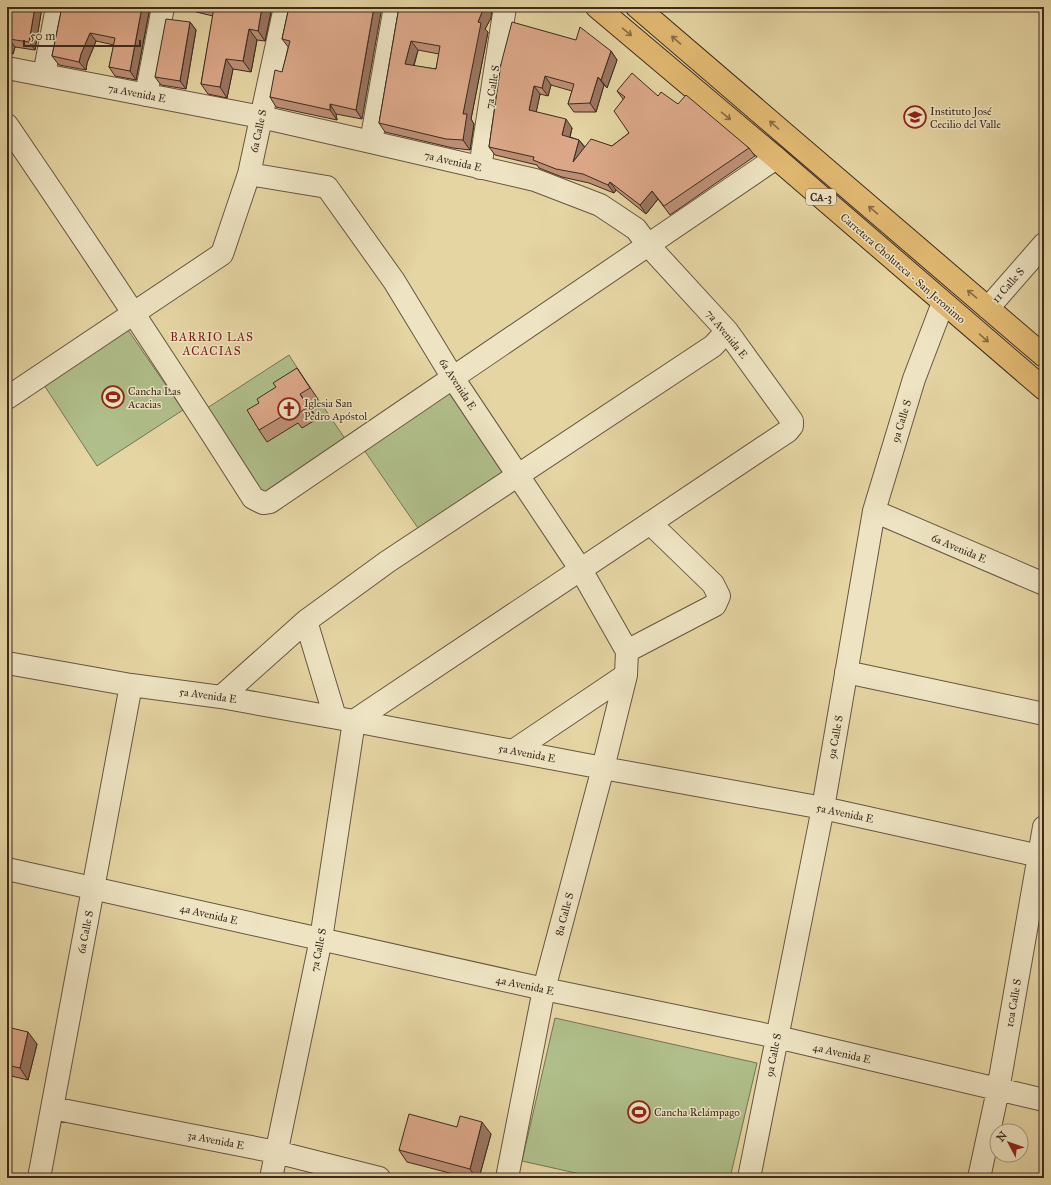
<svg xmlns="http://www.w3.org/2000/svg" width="1051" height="1185" viewBox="0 0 1051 1185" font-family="'IM FELL Great Primer',serif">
  <rect width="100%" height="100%" fill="#e5d5a3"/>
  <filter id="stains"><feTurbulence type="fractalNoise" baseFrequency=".005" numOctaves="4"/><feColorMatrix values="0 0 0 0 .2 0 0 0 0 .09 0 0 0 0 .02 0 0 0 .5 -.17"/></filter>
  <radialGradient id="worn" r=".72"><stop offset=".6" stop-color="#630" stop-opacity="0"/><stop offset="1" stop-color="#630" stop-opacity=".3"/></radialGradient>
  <path fill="#afbe8a" stroke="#767454" d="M128,330L183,410L97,466L44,385Z
    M289,355L305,380L299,422L317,419L308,405L318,399L348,443L263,495L201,412Z
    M447,390L506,475L420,531L362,447Z
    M555,1018L757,1063L730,1178H598L522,1161Z"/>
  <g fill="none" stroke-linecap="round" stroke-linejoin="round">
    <g stroke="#675640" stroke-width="24">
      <path id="minor" d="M7,68L261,117L371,142L535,180L600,205L636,229L648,245L727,331L792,421V426L788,431L354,721L321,939L271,1178
        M44,75L57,7
        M146,95L155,49L163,7
        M7,125C91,248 173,372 253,498L263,503L270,502L776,158
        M371,142L395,7
        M480,168L505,7
        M249,174L327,187L394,281L453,378L581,570L627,651
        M988,308L1044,244
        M7,398L222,254L249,174L285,7
        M874,511L1044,584
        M306,621L335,717
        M627,651L715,605L719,596L713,584L650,523
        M7,663L131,685L221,697L354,721L603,768L823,808L1044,857
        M846,672L1044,714
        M221,697L306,621L387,562L713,346L727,331
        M513,751L626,675
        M7,869L544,989L777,1037L1044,1100
        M52,1108L276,1152L379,1178
        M39,1178L131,685
        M507,1178L544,989L603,768L626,675L627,651
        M749,1178L823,808L874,511L914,379L943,303
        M979,1178L998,1090L1044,827"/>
    </g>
    <g stroke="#3d2b1f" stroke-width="24">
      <path id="highway" d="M597,7L776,158L1044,389
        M637,7L1044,356"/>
    </g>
    <use href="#minor" stroke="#eee4c3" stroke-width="22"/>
    <use href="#highway" stroke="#e2ba72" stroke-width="22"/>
  </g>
  <path fill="#bd9076" stroke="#3d2b1f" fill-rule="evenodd" d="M7,7H42L35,50L15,47L13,54L7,53Z
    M62,7H150L136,80L115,76L109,67L114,45L96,41L87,63L86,70L59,65L52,56Z
    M192,7H272L265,41L257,40L251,72L233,69L227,98L208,94L201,84L213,16L196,12Z
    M289,7L362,119L336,114L337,120L276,107L270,97L282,72L289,48L282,39Z
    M399,7L491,18L485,29L488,32L471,119L474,124L470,150L453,148L385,132L379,123ZM418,50L439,54L436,69L414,66Z
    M190,22L196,30L186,89L161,85L155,77Z
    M611,51L617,60L607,88L604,85L596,112H574L568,104L572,91L551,85L548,96L540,94L536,112L572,128L570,137L579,140L585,147L612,146L629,133L623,99L617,91L658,96L678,104L749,148L755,156L670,215L658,199L646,214L616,190L614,193L589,183L562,177L539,168L537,165L495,155L489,147L501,64Z
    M297,368L318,399L308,405L317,419L302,428L298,423L267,442L259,430V403Z
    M7,1027L37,1044L28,1080L7,1075Z
    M457,1127L491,1134L479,1178H469L407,1162L399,1150Z"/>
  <path fill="#9a7660" stroke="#3d2b1f" d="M35,7H42L35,50L29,42Z
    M142,7H150L136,80L130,71Z
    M262,7H272L265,41L258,31Z
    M374,7H382L362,119L356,110Z
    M484,7H492L491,18L485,29L488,32L471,119L474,124L470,150L463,140V114L478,22Z
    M190,22L196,30L186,89L180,81Z
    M249,29L257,40L251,72L243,61Z
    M90,33L96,41L87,63L86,70L79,62L81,54Z
    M9,39L15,47L13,54L8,46Z
    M411,41L418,50L411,74L405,64Z
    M611,51L617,60L607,88L601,80Z
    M226,59L233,69L227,98L220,87Z
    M545,76L551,85L548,96L542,88Z
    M598,77L604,85L596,112L590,103Z
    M534,86L540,94L535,118L529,110Z
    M330,104L336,114L337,120L330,110Z
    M566,119L572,128L568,144L562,135Z
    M579,140L585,148L573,162Z
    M610,182L616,190L614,193L608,185Z
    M652,191L658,199L646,214L640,205Z
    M300,394L308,405L317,419L308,407Z
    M28,1032L37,1044L28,1080L20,1068Z
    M482,1122L491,1134L479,1178H476L470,1169Z"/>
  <path fill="#dca889" stroke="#3d2b1f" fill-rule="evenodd" d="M7,7H35L29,42L9,39L8,46H7Z
    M62,7H142L130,71L109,67L115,38L90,33L81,54L79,62L52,56Z
    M213,7H262L258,31L249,29L243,61L226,59L220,87L201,84L214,7Z
    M289,7H298L310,10L311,7H374L356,110L330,104V110L270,97L275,70L282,72L290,41L282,39Z
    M399,7H484L478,22L481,23L463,114H467L463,140L446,139L379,123ZM411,41L440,46L436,69L405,64Z
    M166,19L190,22L180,81L155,77Z
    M512,22L576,40L580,27L611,51L601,80L598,77L590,103L568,104L574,84L545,76L542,88L534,86L529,110L566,119L562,135L579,140L573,162L591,139L612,146L629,133L614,111L625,97L617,91L632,73L658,96L661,92L678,104L686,95L749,148L664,206L652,191L640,205L610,182L608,185L583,174L556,169L533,160L534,157L489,147L501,64Z
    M297,368L310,388L300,394L308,407L294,416L291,411L259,430L247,410L259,403L257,399L276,387L273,383Z
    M7,1027L28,1032L20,1068L7,1065Z
    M409,1114L457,1127L460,1116L482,1122L470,1169L399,1150Z"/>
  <defs><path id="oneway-shaft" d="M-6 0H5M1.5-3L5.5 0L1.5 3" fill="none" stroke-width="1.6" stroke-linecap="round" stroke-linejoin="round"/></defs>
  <g stroke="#876b44">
    <use href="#oneway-shaft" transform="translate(627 32) rotate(40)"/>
    <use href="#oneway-shaft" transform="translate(676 40) rotate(-139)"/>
    <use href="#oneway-shaft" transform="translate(726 116) rotate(40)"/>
    <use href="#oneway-shaft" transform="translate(774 125) rotate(-139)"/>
    <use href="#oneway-shaft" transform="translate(873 210) rotate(-140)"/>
    <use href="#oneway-shaft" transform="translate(972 294) rotate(-140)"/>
    <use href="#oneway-shaft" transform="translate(984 338) rotate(41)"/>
  </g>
  <defs>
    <g id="school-ring" transform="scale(1.15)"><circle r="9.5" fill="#eee4c3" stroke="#8f2418" stroke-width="1.5"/><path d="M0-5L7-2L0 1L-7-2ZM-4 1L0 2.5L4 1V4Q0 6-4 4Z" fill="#8f2418"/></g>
    <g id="stadium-ring" transform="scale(1.15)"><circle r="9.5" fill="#eee4c3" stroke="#8f2418" stroke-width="1.5"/><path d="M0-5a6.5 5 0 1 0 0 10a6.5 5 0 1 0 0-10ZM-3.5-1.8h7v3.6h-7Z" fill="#8f2418"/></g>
    <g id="church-ring" transform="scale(1.15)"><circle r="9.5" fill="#eee4c3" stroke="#8f2418" stroke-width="1.5"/><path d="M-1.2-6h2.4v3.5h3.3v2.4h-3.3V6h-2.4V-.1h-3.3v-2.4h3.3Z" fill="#8f2418"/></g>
  </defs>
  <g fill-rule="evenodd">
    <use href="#school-ring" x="915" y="117"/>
    <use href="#stadium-ring" x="113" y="397"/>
    <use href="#church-ring" x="289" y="409"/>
    <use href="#stadium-ring" x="639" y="1112"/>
  </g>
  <g text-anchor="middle" stroke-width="3" stroke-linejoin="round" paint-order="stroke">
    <rect fill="#eee4c3" stroke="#726250" stroke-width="1" x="806" y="189" width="30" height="16" rx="3"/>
    <g font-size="10" font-weight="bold" fill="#3d2b1f">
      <text x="821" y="201">CA-3</text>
    </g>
    <g font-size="11" fill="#3d2b1f" stroke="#eee4c3">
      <text transform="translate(492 87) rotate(-81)" y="4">7a Calle S</text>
      <text transform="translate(137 93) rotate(11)" y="4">7a Avenida E</text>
      <text transform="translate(258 131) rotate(-78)" y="4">6a Calle S</text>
      <text transform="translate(453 161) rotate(13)" y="4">7a Avenida E</text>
      <text transform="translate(903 268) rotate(41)" y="4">Carretera Choluteca - San Jeronimo</text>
      <text transform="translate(1008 285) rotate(-49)" y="4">11 Calle S</text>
      <text transform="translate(727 334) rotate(51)" y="4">7a Avenida E</text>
      <text transform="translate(458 384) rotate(57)" y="4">6a Avenida E</text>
      <text transform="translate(901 421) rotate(-73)" y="4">9a Calle S</text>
      <text transform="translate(959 548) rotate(23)" y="4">6a Avenida E</text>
      <text transform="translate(208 695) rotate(8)" y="4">5a Avenida E</text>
      <text transform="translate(835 737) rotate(-80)" y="4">9a Calle S</text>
      <text transform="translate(527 753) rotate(11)" y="4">5a Avenida E</text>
      <text transform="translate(845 813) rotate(12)" y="4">5a Avenida E</text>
      <text transform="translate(209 914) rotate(13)" y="4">4a Avenida E</text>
      <text transform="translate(564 914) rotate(-75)" y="4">8a Calle S</text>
      <text transform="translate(85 932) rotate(-79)" y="4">6a Calle S</text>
      <text transform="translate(318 950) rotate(-79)" y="4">7a Calle S</text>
      <text transform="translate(525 985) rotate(12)" y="4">4a Avenida E</text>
      <text transform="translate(1013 1003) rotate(-80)" y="4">10a Calle S</text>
      <text transform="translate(842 1053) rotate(13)" y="4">4a Avenida E</text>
      <text transform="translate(773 1055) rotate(-79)" y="4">9a Calle S</text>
      <text transform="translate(216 1140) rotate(11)" y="4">3a Avenida E</text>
    </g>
    <g font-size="11" fill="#3d2b1f" stroke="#eee4c3" text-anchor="start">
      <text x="930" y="115">Instituto José<tspan x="930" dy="13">Cecilio del Valle</tspan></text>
      <text x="128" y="395">Cancha Las<tspan x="128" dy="13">Acacias</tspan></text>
      <text x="304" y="407">Iglesia San<tspan x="304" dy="13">Pedro Apóstol</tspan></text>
      <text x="654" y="1116">Cancha Relámpago</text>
    </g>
    <g font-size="12" letter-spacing="1" fill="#7a1f14" stroke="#eee4c3">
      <text x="212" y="341">BARRIO LAS<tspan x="212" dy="14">ACACIAS</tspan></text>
    </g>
  </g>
  <rect width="1051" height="1185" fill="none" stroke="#e5d5a3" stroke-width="24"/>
  <rect x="8" y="8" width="1035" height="1169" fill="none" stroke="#3d2b1f" stroke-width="2"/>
  <rect x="12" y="12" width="1027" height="1161" fill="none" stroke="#3d2b1f"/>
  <g transform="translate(1009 1143) rotate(311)"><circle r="19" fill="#eee4c3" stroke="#a79a81"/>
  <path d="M0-3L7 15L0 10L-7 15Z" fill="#8f2418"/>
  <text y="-6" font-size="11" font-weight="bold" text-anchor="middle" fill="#3d2b1f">N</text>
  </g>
  <path d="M24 40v6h116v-6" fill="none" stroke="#3d2b1f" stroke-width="2"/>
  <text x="30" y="40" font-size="12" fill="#3d2b1f" stroke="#eee4c3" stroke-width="3" paint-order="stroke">50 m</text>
  <rect width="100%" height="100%" filter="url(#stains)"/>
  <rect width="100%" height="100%" fill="url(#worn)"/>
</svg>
